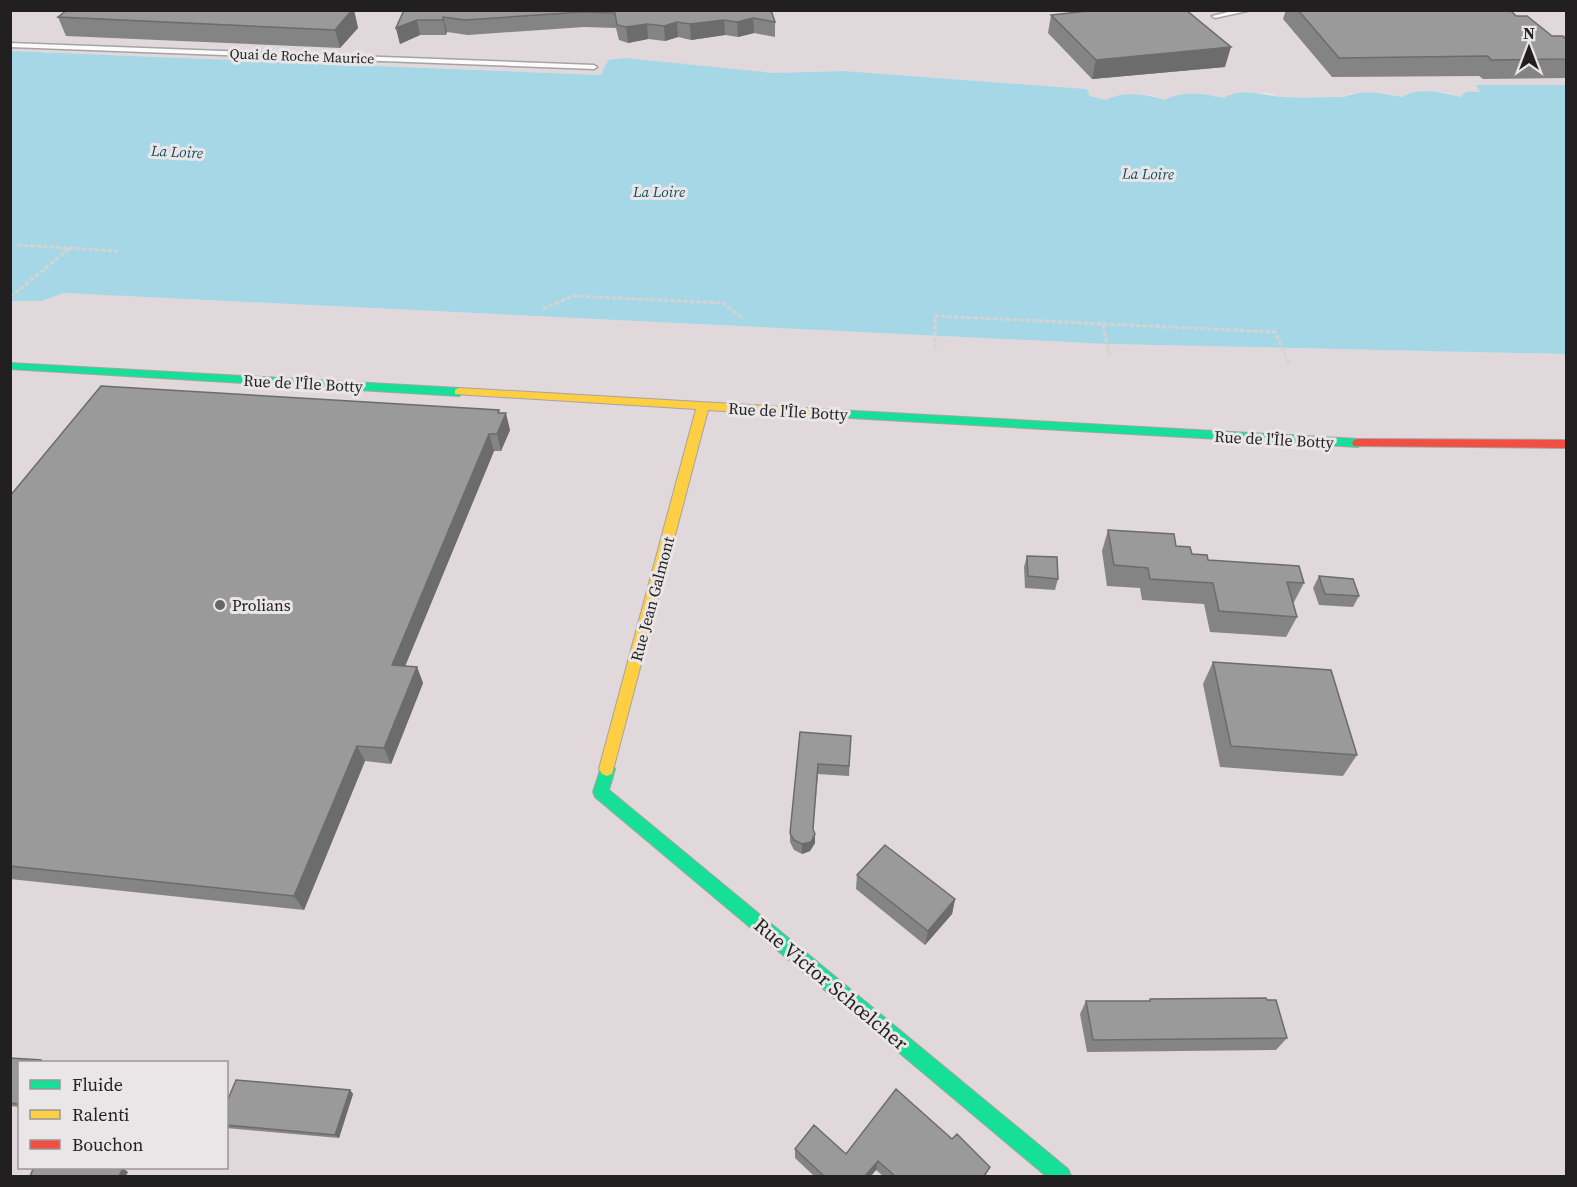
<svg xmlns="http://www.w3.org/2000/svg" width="1577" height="1187" viewBox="0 0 1577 1187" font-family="'Source Serif 4',serif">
  <rect width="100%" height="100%" fill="#e9e7e8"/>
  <path fill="#e0d8da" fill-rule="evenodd" d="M11,10L1566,11V85H1477L1480,92H1466L1460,97L1444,92L1408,93L1402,97L1385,93H1351L1344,97H1279L1268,93L1230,94L1224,99L1209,95L1165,100L1151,95L1114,96L1106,100L1090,96L1087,89L844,71L775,73L608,60L602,75L11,51Z
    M64,293L1107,344L1566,354V1176H11V301H42ZM20,1062H226V1168H20Z"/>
  <path fill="#a6d7e6" d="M11,51L601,75L608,60L624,58L775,73L844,71L1087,89L1090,96L1106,100C1122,91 1147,94 1165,100C1181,90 1206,94 1224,98C1240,87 1265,96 1283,97C1303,98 1324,97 1344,97C1360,89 1384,93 1402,97C1416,87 1443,92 1460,97L1466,92H1480L1476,85H1566V354L1107,344L64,293L42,301H11Z"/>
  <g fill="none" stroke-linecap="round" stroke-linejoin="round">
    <g stroke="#a5a3a4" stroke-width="3">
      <path id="lane" d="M1237,10H1252L1215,18L1212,16Z
        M10,43L594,65L597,67L594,69L10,47Z"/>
    </g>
    <g stroke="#a5a3a4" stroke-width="2">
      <path id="fast" d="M10,363L459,388L465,392L459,396L10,369Z
        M837,410L1358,439L1364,443L1358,447L833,417L831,414Z
        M607,762L612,764L615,769L609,790L1068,1169L1071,1176H1046L595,797L593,792L602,764Z"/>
    </g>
    <g stroke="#a5a3a4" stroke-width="2">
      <path id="slow" d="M459,388L837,410L843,414L837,418L708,410L612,774L607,776L602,774L599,769L696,409L455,394V390Z"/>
    </g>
    <g stroke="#a5a3a4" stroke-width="2">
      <path id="jam" d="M1358,439L1566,440V448L1354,446L1352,443L1354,440Z"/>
    </g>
    <path stroke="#d5d3d4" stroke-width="3" stroke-dasharray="4.5 2" stroke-linecap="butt" d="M17,245L118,251
      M10,297L69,249
      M543,309L573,296L723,303L744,319
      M1103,325L1110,357
      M935,349V316L1275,332L1289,364"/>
    <use href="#lane" fill="#fcfbfc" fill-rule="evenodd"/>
    <use href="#fast" fill="#16e098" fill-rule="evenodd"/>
    <use href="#slow" fill="#ffcf43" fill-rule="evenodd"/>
    <use href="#jam" fill="#f24e42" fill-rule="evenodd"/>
  </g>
  <path fill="#858484" d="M354,10L358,28L340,48L66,36L58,17Z
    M771,10L775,22V37L754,33L738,37L725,35L691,40L678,37L665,41L648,39L628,43L619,40L616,28L584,27L468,35L447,32L446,35H420L400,44L396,28L404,11Z
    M1286,10H1510L1516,16L1552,36L1566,39V78L1483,79L1479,76L1332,77L1283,19Z
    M1051,15L1225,67L1092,79L1048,33Z
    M500,413L510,430L501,451H494L405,666L417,667L423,683L391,764L365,761L304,910L10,879V496Z
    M1108,530L1176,546L1192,554L1208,560L1304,583L1293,604L1297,617L1286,637L1210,632L1204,604L1142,600L1140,588L1107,586L1102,551Z
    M1027,556L1058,579L1055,590L1025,588L1024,567Z
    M1319,576L1359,596L1353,607L1319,605L1313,588Z
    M1213,662L1357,755L1343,776L1220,767L1203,684Z
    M800,732L851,736L849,776L818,774L813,829L815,843L810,851L802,854L794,850L790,842V833Z
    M857,875L955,899L952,914L925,945L856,889Z
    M1150,999L1287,1038L1276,1050L1087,1052L1080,1014L1086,1001H1149Z
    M10,1058L41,1060L44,1062H20V1107L10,1106Z
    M350,1090L353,1094L339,1138L226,1128V1104Z
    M952,1139L990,1167L985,1176H883L876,1170L871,1176H814L795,1158V1149L846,1154Z"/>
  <path fill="#6c6c6c" d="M352,10H354L358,28L340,48L335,30Z
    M443,17L447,32L446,35L443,20Z
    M753,18L754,33L738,37L737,22Z
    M417,20L420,35L400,44L396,28Z
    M724,20L725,35L691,40L690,24Z
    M677,22L678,37L665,41L664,26Z
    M647,24L648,39L628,43L626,27Z
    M1231,47L1225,67L1092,79L1096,60Z
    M499,410L502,422L506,413L510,430L501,451L497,434Z
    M489,434L494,451L399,681L392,665Z
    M417,667L423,683L391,764L384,748Z
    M357,746L365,761L304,910L294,896Z
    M815,834V843L810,851L802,854V844Z
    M955,899L952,914L925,945L928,931Z
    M350,1090L353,1094L339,1138L335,1135Z
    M878,1161L876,1170L871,1176H865Z
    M123,1168L128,1172L126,1176H119Z"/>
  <path fill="#9b9a9a" stroke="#6c6c6c" stroke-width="1.5" d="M67,10H352L335,30L58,17Z
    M404,10H771L775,22L753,18L737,22L724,20L690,24L677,22L664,26L647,24L626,27L617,25L615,13L582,12L465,20L443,17V20H417L396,28Z
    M1097,10H1186L1231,47L1096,60L1051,15Z
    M1298,10H1510L1516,16H1527L1552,36H1563L1566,39V59L1491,60L1488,56L1339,58Z
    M101,386L499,410L498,413H506L497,434H489L392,665L417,667L384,748L357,746L294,896L10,866V496Z
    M1108,530L1174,534L1176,546L1190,547L1192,554L1207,555L1208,560L1299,566L1304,583L1287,582L1297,617L1219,611L1213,583L1150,579L1148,568L1114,565Z
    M1027,556L1057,557L1058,579L1028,576Z
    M1319,576L1353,579L1359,596L1325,594Z
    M1213,662L1331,670L1357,755L1231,746Z
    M800,732L851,736L849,766L818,764L813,829L815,834L811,842L802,844L794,840L790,833Z
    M885,845L955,899L928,931L857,875Z
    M1266,998L1267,1000H1276L1287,1038L1093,1040L1086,1001H1150V999Z
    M10,1058L41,1060L40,1062H20L19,1104L10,1103Z
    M236,1080L350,1090L335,1135L226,1125V1104Z
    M896,1089L952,1139L957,1134L990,1167L984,1176H895L878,1161L865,1176H824L795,1149L814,1125L846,1154Z
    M34,1167H112L123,1168L119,1176H30Z"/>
  <circle fill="#676565" stroke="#eae6e7" stroke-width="2" cx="220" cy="605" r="6"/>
  <g text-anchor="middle" stroke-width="6" stroke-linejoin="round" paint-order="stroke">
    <g font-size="14" fill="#211f1f" stroke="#eae6e7">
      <text transform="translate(302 56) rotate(2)" y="5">Quai de Roche Maurice</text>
    </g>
    <g font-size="15" font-style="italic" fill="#114e5d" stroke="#eae6e7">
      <text transform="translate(177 152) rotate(3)" y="5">La Loire</text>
      <text transform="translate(1148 174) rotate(1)" y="5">La Loire</text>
      <text x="659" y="197">La Loire</text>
    </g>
    <g font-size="16" fill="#211f1f" stroke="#eae6e7">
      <text transform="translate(303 383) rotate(3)" y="6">Rue de l'Île Botty</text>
      <text transform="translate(788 411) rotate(3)" y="6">Rue de l'Île Botty</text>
      <text transform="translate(1274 439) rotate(3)" y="6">Rue de l'Île Botty</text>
      <text transform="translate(652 599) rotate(-75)" y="6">Rue Jean Galmont</text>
    </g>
    <g font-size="16" fill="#211f1f" stroke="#eae6e7" text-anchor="start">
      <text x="232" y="611">Prolians</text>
    </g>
    <g font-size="20" fill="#211f1f" stroke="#eae6e7">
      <text transform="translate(831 984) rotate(40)" y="7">Rue Victor Schœlcher</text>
    </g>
  </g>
  <rect width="1577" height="1187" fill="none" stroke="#211f1f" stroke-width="24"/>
  <rect x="18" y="1061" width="210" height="108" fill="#eae6e7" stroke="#9a9697" stroke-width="1.5"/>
  <rect x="30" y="1080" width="30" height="9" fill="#16e098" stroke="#9a9697" stroke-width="1.5"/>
  <text x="72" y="1091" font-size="18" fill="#211f1f">Fluide</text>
  <rect x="30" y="1110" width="30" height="9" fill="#ffcf43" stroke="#9a9697" stroke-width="1.5"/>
  <text x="72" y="1121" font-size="18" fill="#211f1f">Ralenti</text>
  <rect x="30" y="1140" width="30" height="9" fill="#f24e42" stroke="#9a9697" stroke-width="1.5"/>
  <text x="72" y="1151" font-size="18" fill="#211f1f">Bouchon</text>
  <g transform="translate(1529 48)" stroke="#eae6e7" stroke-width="4.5" paint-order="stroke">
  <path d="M0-4.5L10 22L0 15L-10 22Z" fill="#211f1f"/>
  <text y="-9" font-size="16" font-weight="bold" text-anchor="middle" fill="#211f1f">N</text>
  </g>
</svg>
